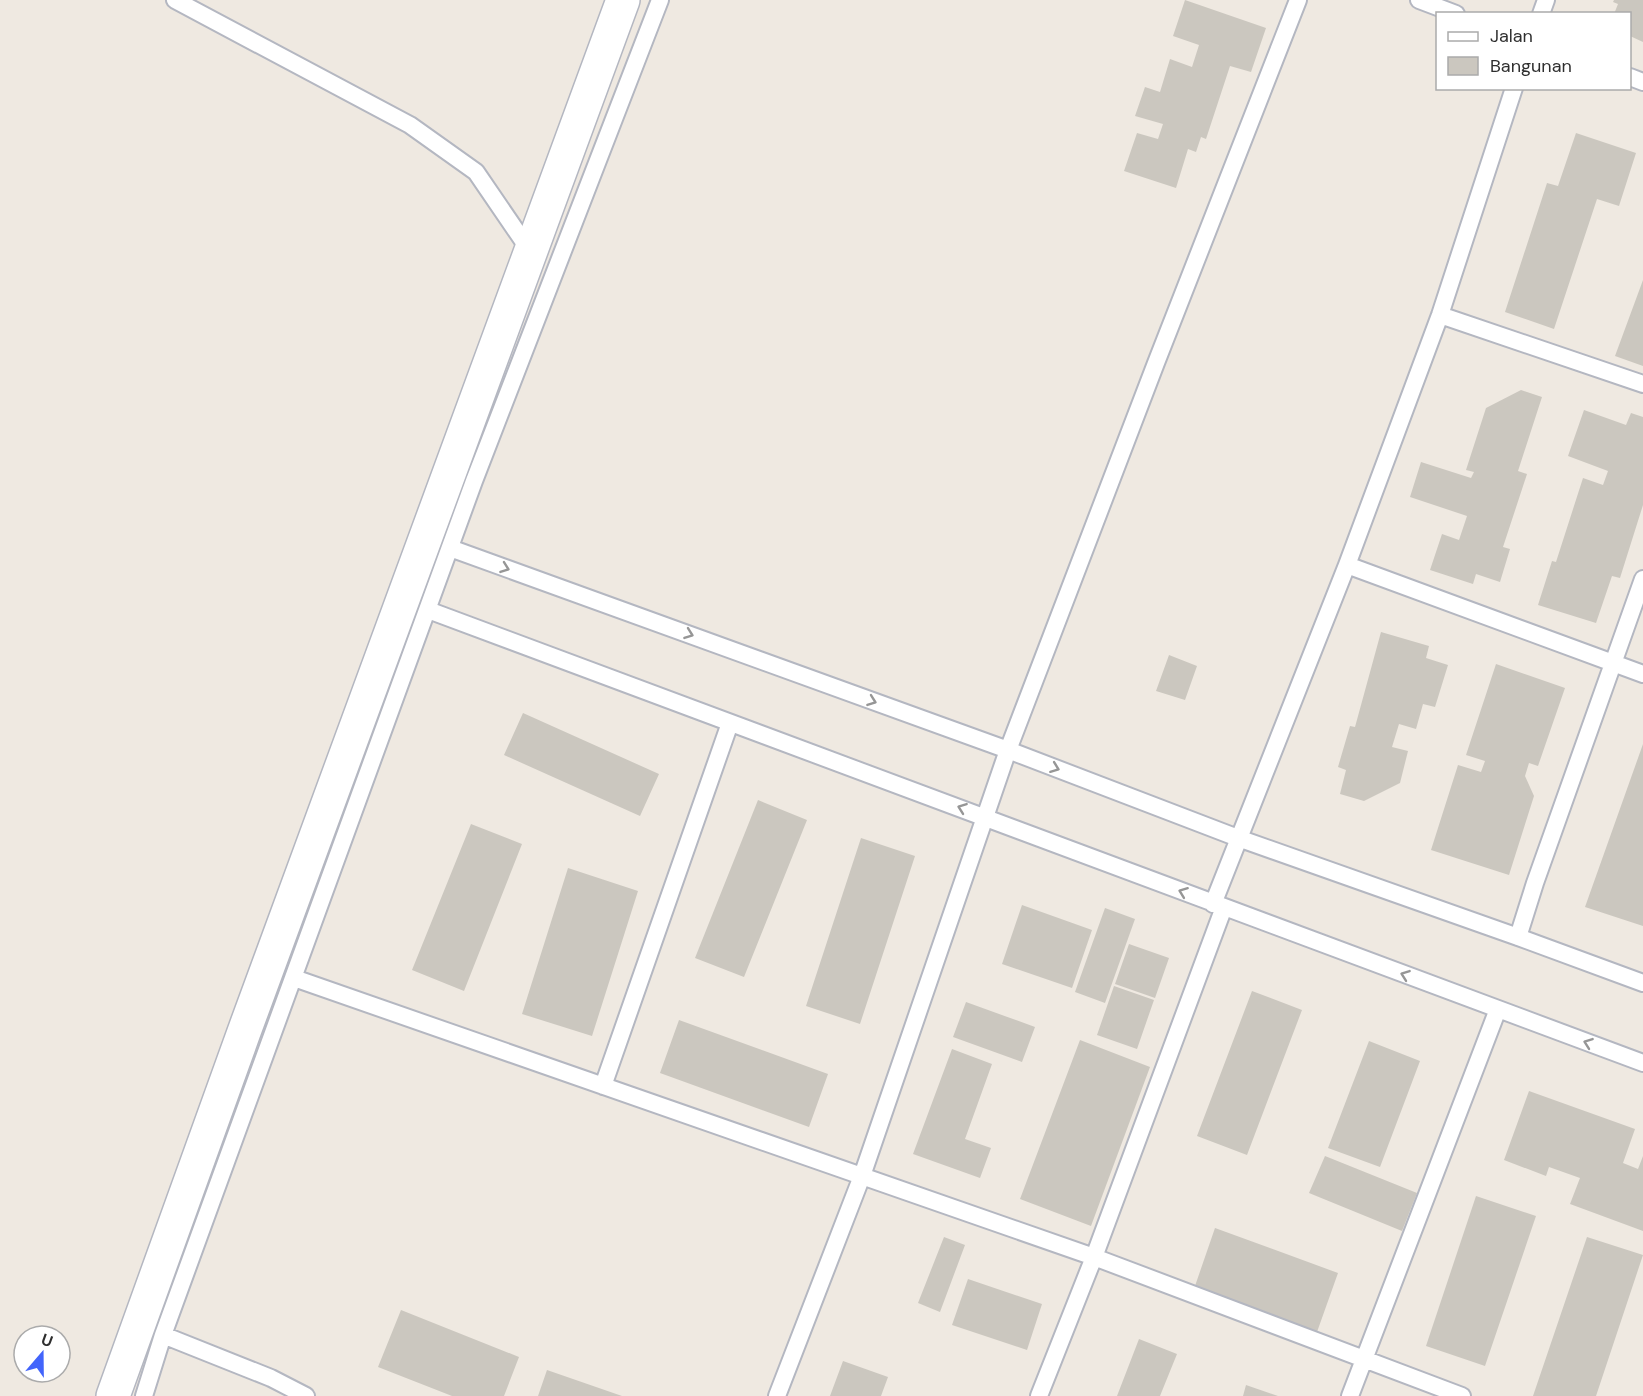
<svg xmlns="http://www.w3.org/2000/svg" width="1643" height="1396" viewBox="0 0 1643 1396" font-family="'DM Sans',sans-serif">
  <rect width="100%" height="100%" fill="#efe9e1"/>
  <path fill="#cbc7bf" d="M1185,0L1266,28L1251,72L1230,66L1206,139L1201,137L1196,152L1188,149L1176,188L1124,171L1137,133L1158,139L1163,124L1135,116L1145,87L1160,92L1170,59L1192,67L1199,45L1173,36Z
    M1614,0H1643V42L1630,36V14H1614L1618,4L1613,2Z
    M1576,133L1636,153L1619,206L1597,199L1554,329L1505,312L1547,183L1558,186Z
    M1643,280V366L1615,356Z
    M1521,390L1542,397L1518,471L1527,474L1503,547L1510,549L1500,582L1476,574L1473,584L1430,570L1442,534L1459,540L1467,516L1410,497L1421,462L1471,478L1474,472L1466,470L1486,408Z
    M1584,410L1626,425L1631,413L1643,417V505L1620,578L1612,576L1596,623L1538,605L1552,561L1556,562L1583,478L1603,485L1608,471L1568,456Z
    M1381,632L1429,646L1426,658L1448,665L1435,707L1423,704L1416,729L1399,724L1392,747L1408,751L1400,783L1364,801L1340,794L1346,770L1338,767L1350,726L1355,727Z
    M1169,655L1197,666L1185,700L1156,691Z
    M1496,664L1565,688L1538,766L1529,763L1525,776L1534,796L1509,875L1431,850L1458,765L1481,772L1485,761L1466,755Z
    M523,713L659,774L640,816L504,755Z
    M1643,744V926L1585,907Z
    M758,800L807,820L744,977L695,958Z
    M471,824L522,844L464,991L412,970Z
    M861,838L915,856L860,1024L806,1006Z
    M568,868L638,891L592,1036L522,1014Z
    M1022,905L1092,930L1072,988L1002,964Z
    M1105,908L1135,919L1105,1003L1075,992Z
    M1129,944L1169,958L1155,998L1115,984Z
    M1114,986L1154,1000L1137,1049L1097,1035Z
    M1252,991L1302,1010L1247,1155L1197,1136Z
    M966,1002L1035,1027L1022,1062L953,1037Z
    M679,1020L828,1074L809,1127L660,1073Z
    M1080,1040L1150,1067L1091,1226L1020,1199Z
    M1369,1041L1420,1061L1380,1167L1328,1148Z
    M952,1049L992,1064L965,1139L991,1148L980,1178L913,1154Z
    M1529,1091L1635,1129L1623,1163L1638,1169L1643,1156V1231L1570,1204L1580,1178L1549,1167L1546,1176L1504,1160Z
    M1325,1156L1417,1193L1402,1231L1309,1193Z
    M1476,1196L1536,1216L1485,1366L1426,1346Z
    M1215,1228L1338,1273L1317,1332L1195,1286Z
    M944,1237L965,1245L940,1312L918,1303Z
    M1587,1237L1643,1255L1596,1396H1533Z
    M968,1279L1042,1304L1027,1350L952,1325Z
    M401,1310L519,1357L504,1396H452L378,1367Z
    M1139,1339L1177,1354L1162,1391L1160,1396H1117Z
    M843,1361L888,1377L881,1396H830Z
    M547,1370L622,1396H538Z
    M1246,1385L1278,1396H1243Z"/>
  <g fill="none" stroke-linecap="round" stroke-linejoin="round">
    <g stroke="#b4b7c1" stroke-width="20">
      <path id="service" d="M175,0L410,125L476,172L530,251
        M1419,0L1456,14
        M1541,14L1546,0
        M1630,77L1643,82
        M1440,315L1643,384
        M450,548L1008,750L1238,838L1518,937L1643,983
        M1347,565L1643,674
        M428,610L1643,1063
        M1213,904L1347,565L1440,315L1514,88
        M1518,937L1535,883L1643,579
        M294,978L1094,1257L1462,1396
        M603,1086L730,723
        M163,1335L271,1378L306,1396
        M144,1396L163,1335L474,481L660,0
        M777,1396L862,1176L1008,750L1156,363L1298,0
        M1039,1396L1094,1257L1224,907
        M1350,1396L1498,1009"/>
    </g>
    <g stroke="#b4b7c1" stroke-width="36">
      <path id="minor" d="M113,1396L244,1032L623,0"/>
    </g>
    <use href="#service" stroke="#fff" stroke-width="16"/>
    <use href="#minor" stroke="#fff" stroke-width="33"/>
  </g>
  <defs><path id="oneway-chevron" d="M-2-3.5L2.5 0L-2 3.5" fill="none" stroke-width="1.6" stroke-linecap="round" stroke-linejoin="round" transform="scale(1.5)"/></defs>
  <g stroke="#969696">
    <use href="#oneway-chevron" transform="translate(505 568) rotate(20)"/>
    <use href="#oneway-chevron" transform="translate(689 634) rotate(20)"/>
    <use href="#oneway-chevron" transform="translate(872 701) rotate(20)"/>
    <use href="#oneway-chevron" transform="translate(1055 768) rotate(21)"/>
    <use href="#oneway-chevron" transform="translate(962 808) rotate(-160)"/>
    <use href="#oneway-chevron" transform="translate(1183 892) rotate(-159)"/>
    <use href="#oneway-chevron" transform="translate(1405 975) rotate(-160)"/>
    <use href="#oneway-chevron" transform="translate(1588 1043) rotate(-160)"/>
  </g>
  <rect x="1436" y="12" width="195" height="78" fill="#ffffff" stroke="#ababab" stroke-width="1.5"/>
  <rect x="1448" y="32" width="30" height="9" fill="#ffffff" stroke="#ababab" stroke-width="1.5"/>
  <text x="1490" y="42" font-size="18" fill="#2e2e2e">Jalan</text>
  <rect x="1448" y="57" width="30" height="18" fill="#cbc7bf" stroke="#ababab" stroke-width="1.5"/>
  <text x="1490" y="72" font-size="18" fill="#2e2e2e">Bangunan</text>
  <g transform="translate(42 1354) rotate(20)"><circle r="28" fill="#ffffff" stroke="#ababab" stroke-width="1.5"/>
  <path d="M0-4.5L10 22L0 15L-10 22Z" fill="#4264fb"/>
  <text y="-9" font-size="16" font-weight="bold" text-anchor="middle" fill="#2e2e2e">U</text>
  </g>
</svg>
